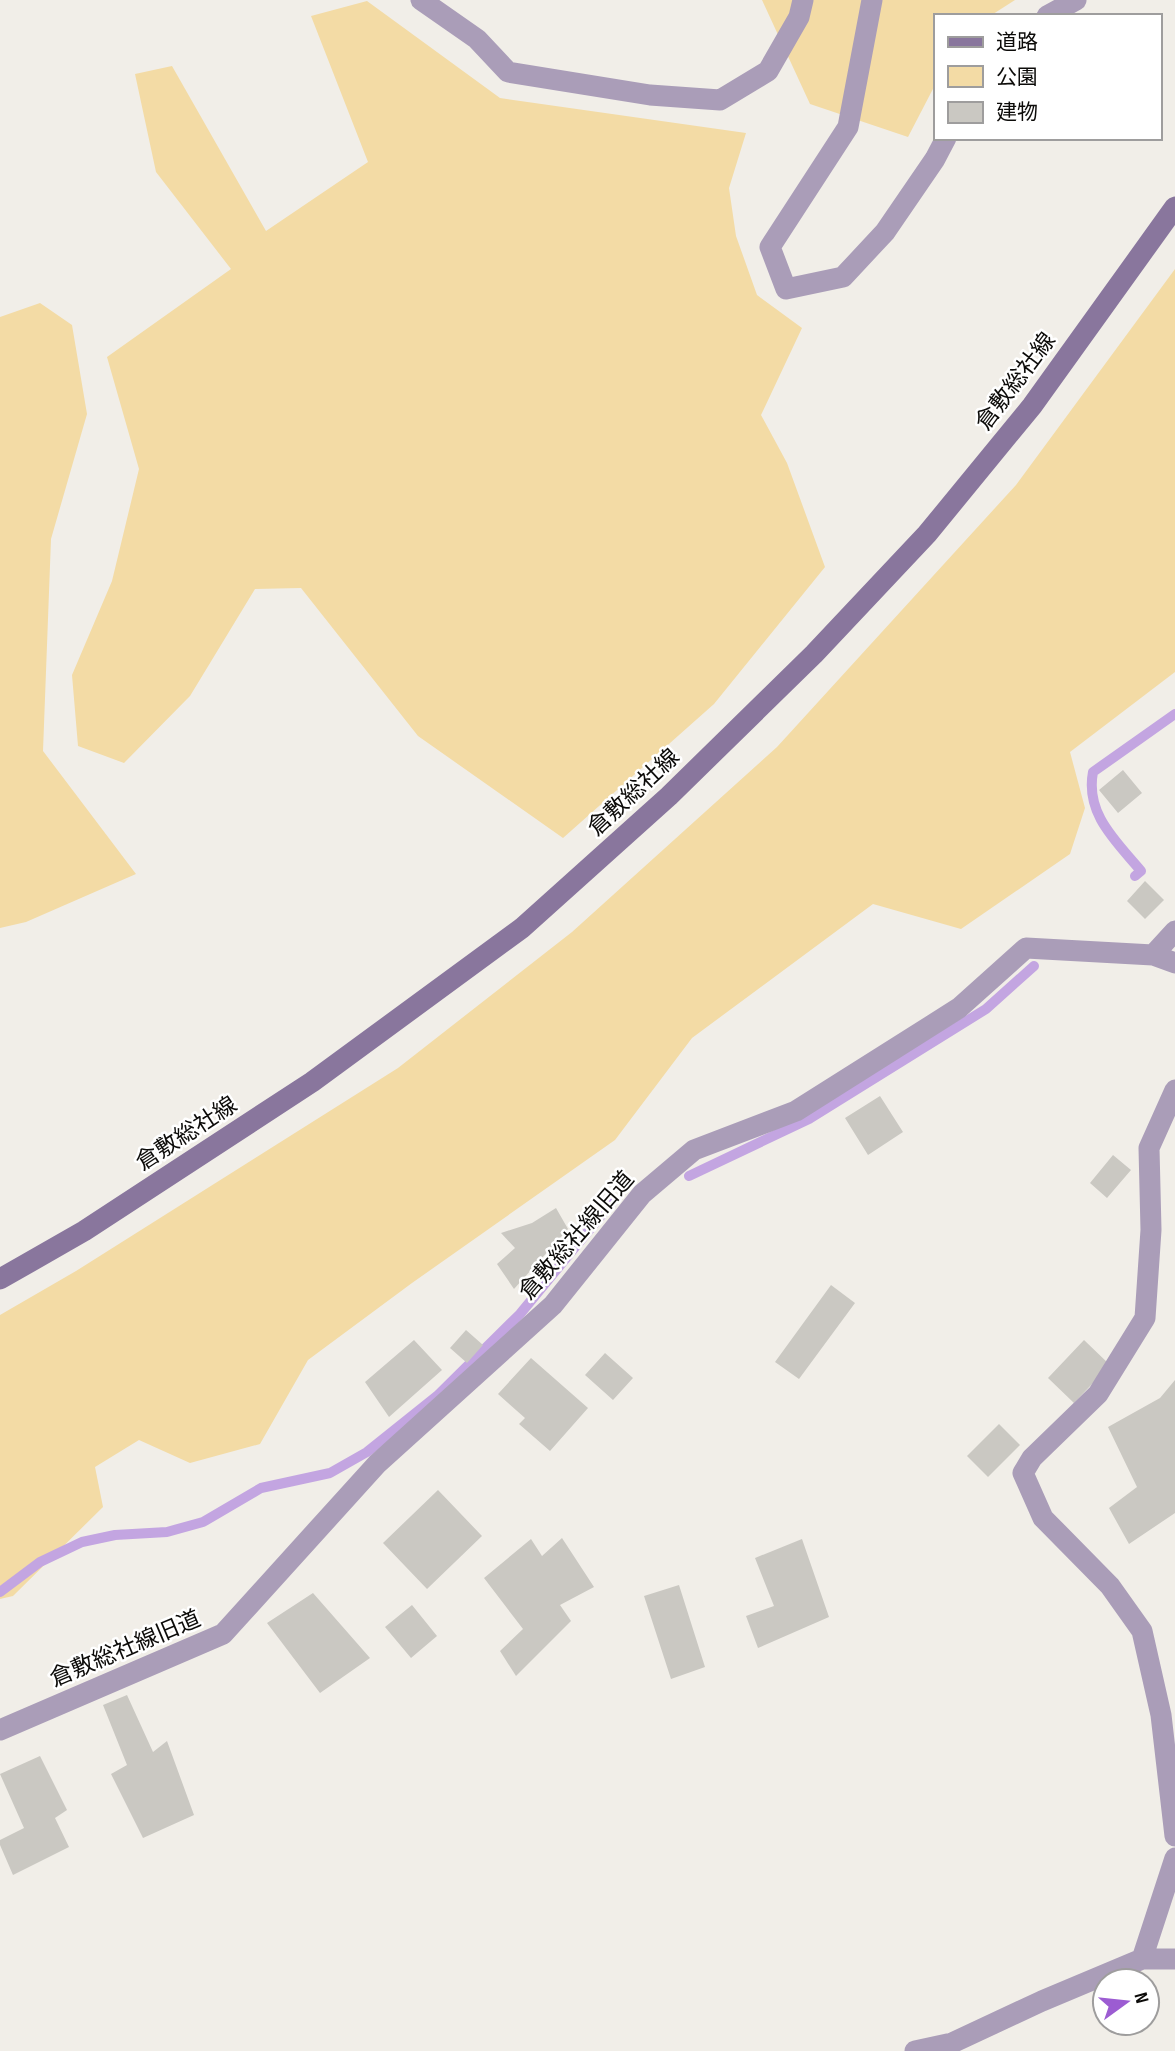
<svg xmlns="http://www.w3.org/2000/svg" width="1175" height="2051" viewBox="0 0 1175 2051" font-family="'Sofia Sans Condensed','Noto Sans JP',sans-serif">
  <rect width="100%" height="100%" fill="#f1eee8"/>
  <path fill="#f3dba5" d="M762,0H1015L990,16H935V85L908,137L810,104Z
    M367,1L500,98L746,133L729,188L736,236L757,295L802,328L761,415L787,463L825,567L714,704L563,838L418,736L301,588L255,589L190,696L124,763L78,746L72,675L112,581L139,469L107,357L231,269L156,172L135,74L172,66L266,231L368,162L311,16Z
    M1175,269V672L1070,752L1085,808L1070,854L961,929L873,904L692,1038L615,1140L412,1283L308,1360L260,1444L190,1463L139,1440L95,1467L103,1507L13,1596L0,1599V1315L76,1271L398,1068L572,932L777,747L1016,485Z
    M40,303L72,325L87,414L51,539L43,751L136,874L26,922L0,928V317Z"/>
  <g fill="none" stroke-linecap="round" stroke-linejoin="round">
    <path stroke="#c3a5e1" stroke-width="10" d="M1135,876L1141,871C1116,841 1085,814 1093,772L1175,714
      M689,1176L809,1119L986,1009L1034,966
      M0,1592L40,1562L82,1542L115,1535L167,1532L203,1522L261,1488L330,1473L367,1452L437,1396L520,1314L613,1201"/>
  </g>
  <path fill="#cac8c2" d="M1123,770L1142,793L1118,813L1099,790Z
    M1145,881L1164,900L1145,919L1127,901Z
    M880,1096L903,1132L868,1155L845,1118Z
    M1113,1155L1131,1170L1107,1198L1090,1183Z
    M556,1208L568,1229L514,1289L497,1264L515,1248L501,1233L532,1223Z
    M831,1285L855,1303L799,1379L775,1362Z
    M466,1330L483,1345L467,1363L450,1348Z
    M414,1340L442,1370L389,1417L365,1382Z
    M1084,1340L1110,1365L1074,1403L1048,1378Z
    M605,1353L633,1378L613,1400L585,1375Z
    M531,1358L588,1408L550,1451L519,1424L525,1418L498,1394Z
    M1175,1380V1513L1129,1544L1109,1508L1137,1487L1108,1427L1160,1398Z
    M999,1424L1020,1445L988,1477L967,1456Z
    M438,1490L482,1536L427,1589L383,1543Z
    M562,1538L594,1587L560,1605L571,1621L516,1676L500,1651L523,1629L484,1578L531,1539L542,1556Z
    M802,1539L829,1617L758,1648L746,1616L774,1606L755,1558Z
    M679,1585L705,1667L671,1679L644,1596Z
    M313,1593L370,1658L320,1693L267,1623Z
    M412,1605L437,1636L411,1658L385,1627Z
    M127,1695L153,1752L167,1741L194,1815L143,1838L111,1774L127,1765L103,1705Z
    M40,1756L67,1810L55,1818L69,1847L13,1875L0,1845V1840L24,1828L0,1774Z"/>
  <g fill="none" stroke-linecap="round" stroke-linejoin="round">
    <path stroke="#aa9db8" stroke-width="21" d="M421,0L477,39L508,72L650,95L720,100L768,71L799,17L803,0
      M872,0L848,127L770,247L786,289L843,277L885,232L935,159L946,138
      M1047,16L1076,0
      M1153,955L1175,963
      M1175,1090L1149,1148L1151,1230L1145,1318L1098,1394L1032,1458L1023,1473L1043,1518L1110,1586L1142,1631L1161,1715L1175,1836
      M0,1730L223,1634L377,1464L553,1305L642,1194L694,1150L796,1111L959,1008L1026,948L1153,955L1175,931
      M1142,1959L1175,1858
      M915,2051L952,2043L1042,2001L1142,1959H1175"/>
    <path stroke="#89769d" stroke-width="21" d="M0,1279L84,1231L312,1082L522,928L669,796L814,654L927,534L1032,406L1175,207"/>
  </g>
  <g text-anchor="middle" stroke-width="5" stroke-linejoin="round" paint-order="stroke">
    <g font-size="23" fill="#0c0b09" stroke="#fff">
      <text transform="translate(1015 381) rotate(-53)" y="8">倉敷総社線</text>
      <text transform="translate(633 792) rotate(-43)" y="8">倉敷総社線</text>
      <text transform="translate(186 1133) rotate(-33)" y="8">倉敷総社線</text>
      <text transform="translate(576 1235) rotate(-49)" y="8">倉敷総社線旧道</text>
      <text transform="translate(125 1648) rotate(-23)" y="8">倉敷総社線旧道</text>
    </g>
  </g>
  <rect x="934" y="14" width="228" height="126" fill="#ffffff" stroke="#9e9d9d" stroke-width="2"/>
  <rect x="948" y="37" width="35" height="10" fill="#89769d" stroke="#9e9d9d" stroke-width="2"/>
  <text x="996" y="49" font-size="21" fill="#0c0b09">道路</text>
  <rect x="948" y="66" width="35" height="21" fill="#f3dba5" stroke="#9e9d9d" stroke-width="2"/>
  <text x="996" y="84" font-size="21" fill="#0c0b09">公園</text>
  <rect x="948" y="102" width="35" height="21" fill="#cac8c2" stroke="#9e9d9d" stroke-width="2"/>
  <text x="996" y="119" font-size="21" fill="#0c0b09">建物</text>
  <g transform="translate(1126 2002) rotate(75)"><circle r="33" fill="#ffffff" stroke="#9e9d9d" stroke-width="2"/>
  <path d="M0-5L12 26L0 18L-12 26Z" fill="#9c5cd2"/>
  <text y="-10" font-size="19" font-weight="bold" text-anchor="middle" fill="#0c0b09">N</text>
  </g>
</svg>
